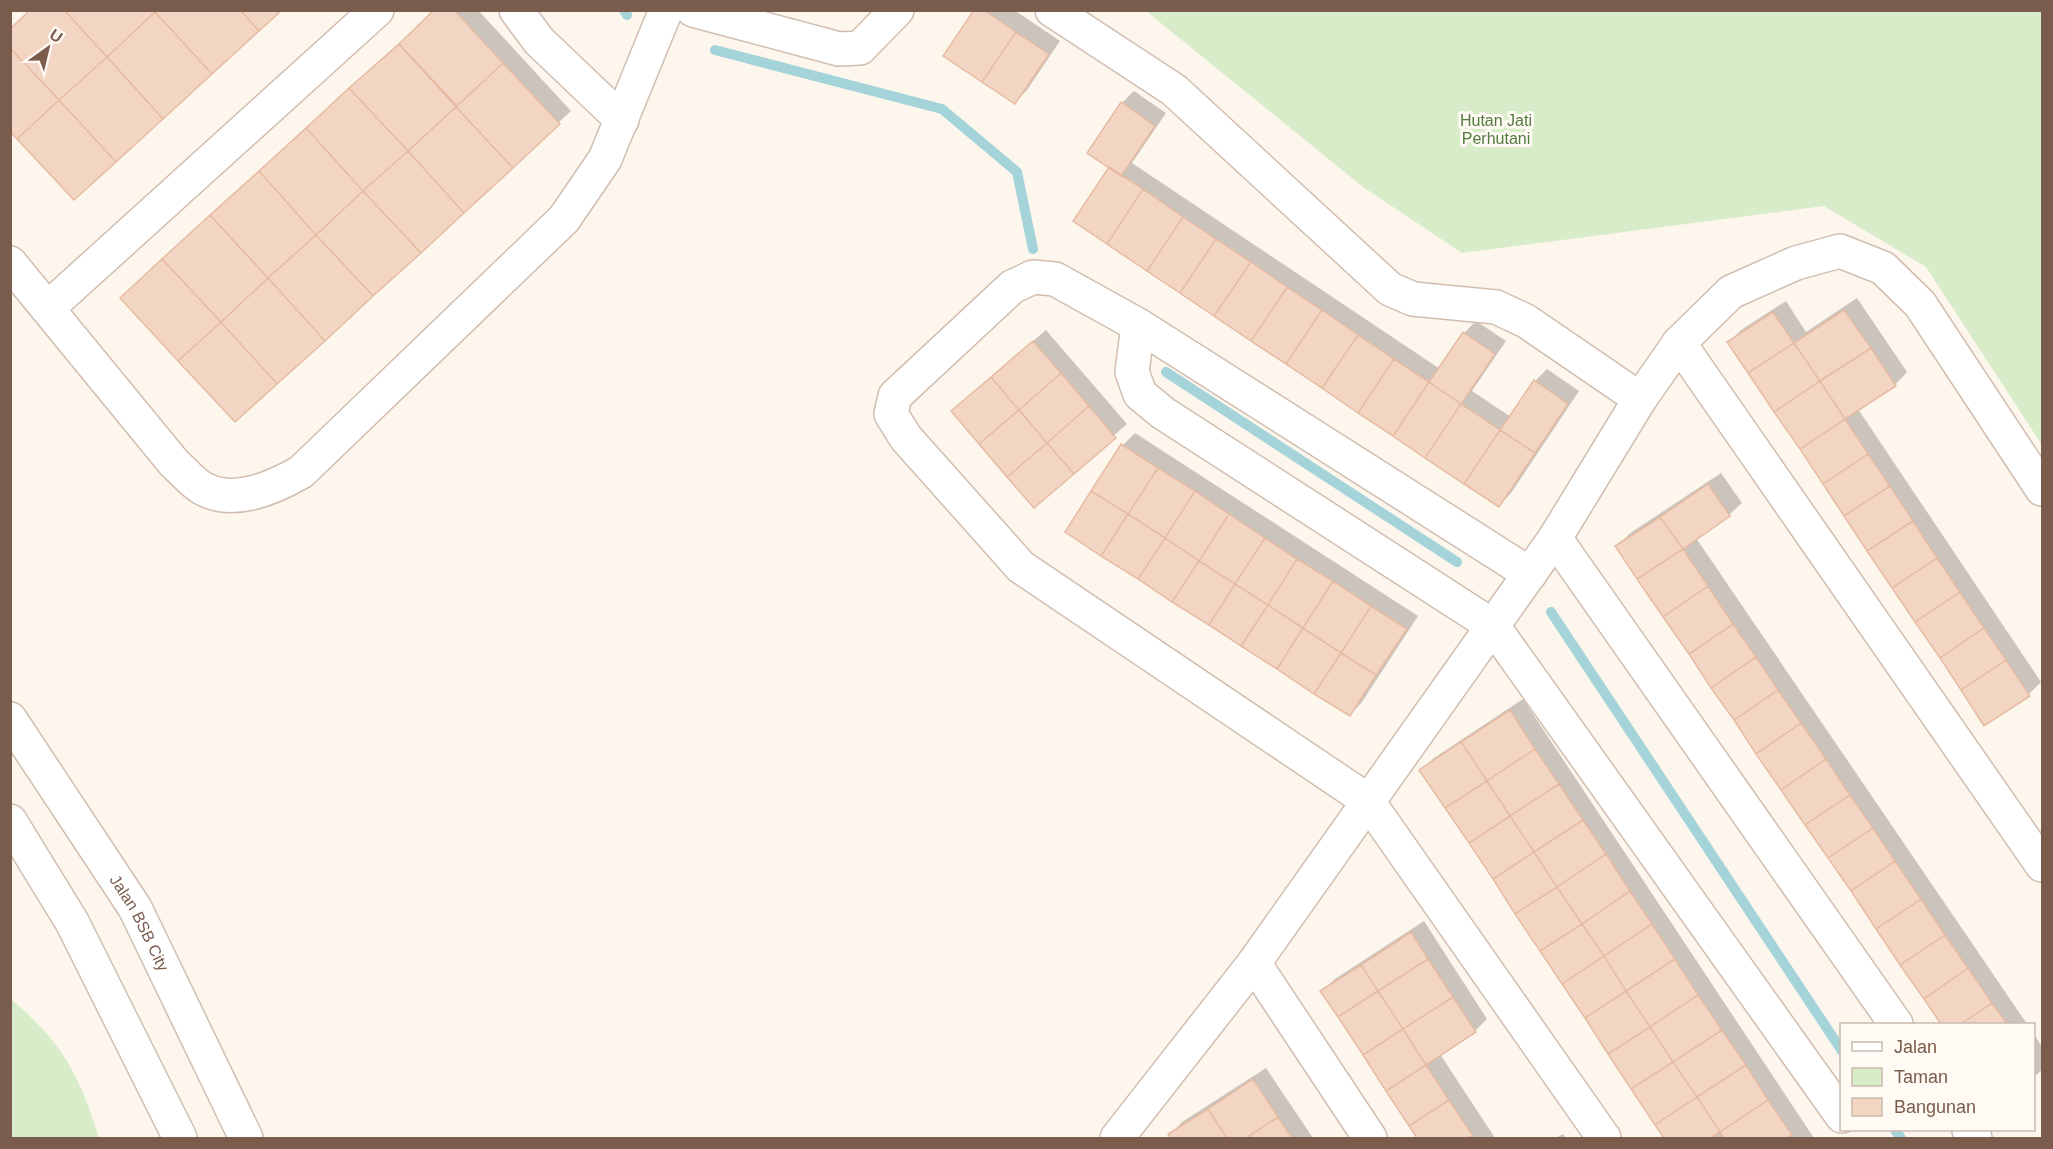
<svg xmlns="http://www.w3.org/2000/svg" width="2053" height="1149" viewBox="0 0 2053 1149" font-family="Arial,sans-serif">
  <rect width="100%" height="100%" fill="#fdf6ec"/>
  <path fill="#d8ecc9" d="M1146,11H2042V445L1926,267L1824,206L1462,253L1363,187Z
    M11,999C63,1043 79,1074 99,1138H11Z"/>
  <path fill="#0003" d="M436,10H478L571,111L235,420L369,70Z
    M976,10H1014L1060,41L1027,90L1015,102Z
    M1134,91L1166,113L1132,163L1440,369L1464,333L1476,321L1506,341L1472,391L1511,417L1535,381L1547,369L1579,391L1511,493L1499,506L1111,167L1122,103Z
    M1857,298L1907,372L1895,385L1858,409L2041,682L2029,694L1729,342L1741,330L1786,301L1806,332Z
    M1046,330L1127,424L1034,505L965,399Z
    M1135,433L1418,616L1362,702L1350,715L1123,445Z
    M1721,473L1742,503L1729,515L1696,538L2027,1024H1943L1617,547L1629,534Z
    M1523,699L1814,1138H1666L1421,770L1434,758Z
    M1424,921L1487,1019L1475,1031L1440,1054L1495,1138H1419L1322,991L1335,979Z
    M2034,1034L2042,1047V1070L2034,1077Z
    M1266,1068L1313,1138H1172L1170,1135L1182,1122Z
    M1563,1134L1566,1138H1556Z"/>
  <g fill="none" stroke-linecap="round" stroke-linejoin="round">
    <path stroke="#a5d3da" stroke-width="10" d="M624,10L627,15
      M715,50L942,109L1017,172L1033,249
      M1166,372L1457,562
      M1551,612L1842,1051
      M1895,1130L1901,1138"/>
  </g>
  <path fill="#f3d5c3" stroke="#e6bba3" stroke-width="1.5" d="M30,10H64L107,57L59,100L10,48V29Z
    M64,10H153L155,12L107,57Z
    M157,10H240L259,31L212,74L155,12Z
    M240,10H282L259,31Z
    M434,10H454L503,63L457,106L399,44Z
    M974,10H984L1016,32L982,82L943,56Z
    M155,12L212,74L163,119L107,57Z
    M1016,32L1049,54L1015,104L982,82Z
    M399,44L456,107L408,151L349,88Z
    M10,48L59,100L17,139L10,132Z
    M107,57L163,119L116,162L59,100Z
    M503,63L560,124L513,168L456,107Z
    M349,88L408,151L363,191L306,128Z
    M59,100L116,162L74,200L17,139Z
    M1121,102L1155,126L1121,176L1087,153Z
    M456,107L513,168L464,213L408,151Z
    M306,128L363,191L316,235L259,171Z
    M408,151L464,213L421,253L363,191Z
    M1109,167L1143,189L1107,244L1073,221Z
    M259,171L316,235L268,278L210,215Z
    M1143,189L1183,217L1147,271L1107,244Z
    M363,191L421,253L373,296L316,235Z
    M210,215L268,278L221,322L162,259Z
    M1183,217L1216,239L1180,293L1147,271Z
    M316,235L373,296L325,341L268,278Z
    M1216,239L1251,262L1214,316L1180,293Z
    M162,259L221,322L178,361L120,298Z
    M1251,262L1287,287L1251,341L1214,316Z
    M268,278L325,341L277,384L221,322Z
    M1287,287L1322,310L1286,364L1251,341Z
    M1322,310L1358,335L1322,388L1286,364Z
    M1844,310L1871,348L1820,381L1794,343Z
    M1773,312L1794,343L1748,373L1727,342Z
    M221,322L277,384L235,422L178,361Z
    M1463,332L1495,354L1461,404L1429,382Z
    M1358,335L1394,359L1358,413L1322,388Z
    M1033,341L1061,373L1019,410L991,377Z
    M1794,343L1820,381L1774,412L1748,373Z
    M1871,348L1896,386L1845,419L1820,381Z
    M1394,359L1429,382L1393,436L1358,413Z
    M1061,373L1089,406L1047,443L1019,410Z
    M991,377L1019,410L979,444L951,411Z
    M1534,380L1568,404L1535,453L1500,430Z
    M1820,381L1845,419L1800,449L1774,412Z
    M1429,382L1461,404L1425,458L1393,436Z
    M1461,404L1500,430L1464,484L1425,458Z
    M1089,406L1116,438L1074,474L1047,443Z
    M1019,410L1047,443L1007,477L979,444Z
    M1845,419L1868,454L1823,484L1800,449Z
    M1500,430L1535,453L1499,507L1464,484Z
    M1047,443L1074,474L1034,508L1007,477Z
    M1121,444L1158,468L1128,514L1091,491Z
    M1868,454L1890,486L1844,516L1823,484Z
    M1158,468L1195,491L1165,538L1128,514Z
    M1708,484L1730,516L1683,549L1660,517Z
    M1890,486L1913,521L1867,551L1844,516Z
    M1091,491L1128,514L1101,556L1065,532Z
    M1195,491L1229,514L1199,561L1165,538Z
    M1128,514L1165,538L1138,579L1101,556Z
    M1229,514L1265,538L1235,584L1199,561Z
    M1660,517L1683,549L1637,579L1615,546Z
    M1913,521L1937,558L1892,588L1867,551Z
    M1165,538L1199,561L1172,602L1138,579Z
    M1265,538L1297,559L1268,605L1235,584Z
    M1683,549L1708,586L1663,617L1637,579Z
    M1937,558L1960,592L1915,622L1892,588Z
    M1297,559L1333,581L1303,628L1268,605Z
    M1199,561L1235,584L1209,625L1172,602Z
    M1333,581L1371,606L1341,653L1303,628Z
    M1235,584L1268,605L1241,646L1209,625Z
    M1708,586L1733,624L1689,654L1663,617Z
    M1960,592L1984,628L1940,658L1915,622Z
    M1268,605L1303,628L1277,669L1241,646Z
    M1371,606L1407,629L1376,675L1341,653Z
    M1733,624L1756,657L1711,688L1689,654Z
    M1303,628L1341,653L1314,694L1277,669Z
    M1984,628L2006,660L1961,690L1940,658Z
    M1341,653L1376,675L1350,716L1314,694Z
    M1756,657L1778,690L1734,720L1711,688Z
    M2006,660L2030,696L1984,726L1961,690Z
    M1778,690L1801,723L1756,754L1734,720Z
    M1510,710L1535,749L1487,781L1461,742Z
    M1801,723L1826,759L1781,790L1756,754Z
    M1461,742L1487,781L1445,808L1419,770Z
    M1535,749L1559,784L1510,816L1487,781Z
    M1826,759L1850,795L1805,825L1781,790Z
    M1487,781L1510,816L1469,843L1445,808Z
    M1559,784L1583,820L1534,852L1510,816Z
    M1850,795L1873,828L1828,858L1805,825Z
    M1510,816L1534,852L1493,879L1469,843Z
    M1583,820L1606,854L1557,887L1534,852Z
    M1873,828L1895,861L1851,891L1828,858Z
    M1534,852L1557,887L1515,914L1493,879Z
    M1606,854L1630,891L1582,924L1557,887Z
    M1895,861L1921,899L1876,929L1851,891Z
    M1557,887L1582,924L1540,951L1515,914Z
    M1630,891L1652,924L1604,956L1582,924Z
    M1921,899L1945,935L1900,965L1876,929Z
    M1582,924L1604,956L1562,984L1540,951Z
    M1652,924L1675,959L1626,991L1604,956Z
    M1411,932L1428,959L1378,991L1361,965Z
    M1945,935L1968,968L1924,999L1900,965Z
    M1604,956L1626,991L1585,1018L1562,984Z
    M1428,959L1453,997L1403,1029L1378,991Z
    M1675,959L1698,995L1650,1027L1626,991Z
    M1361,965L1378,991L1338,1017L1320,991Z
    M1968,968L1992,1003L1961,1024H1941L1924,999Z
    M1378,991L1403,1029L1363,1055L1338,1017Z
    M1626,991L1650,1027L1608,1054L1585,1018Z
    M1698,995L1722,1030L1673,1062L1650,1027Z
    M1453,997L1476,1032L1426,1065L1403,1029Z
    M1992,1003L2007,1024H1961Z
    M1650,1027L1673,1062L1631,1089L1608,1054Z
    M1403,1029L1426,1065L1386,1091L1363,1055Z
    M1722,1030L1746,1065L1697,1097L1673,1062Z
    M1673,1062L1697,1097L1655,1125L1631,1089Z
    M1426,1065L1449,1100L1409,1126L1386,1091Z
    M1746,1065L1768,1100L1720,1132L1697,1097Z
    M1253,1079L1278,1117L1246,1138H1227L1208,1109Z
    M1697,1097L1720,1132L1710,1138H1664L1655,1125Z
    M1449,1100L1473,1136L1468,1138H1417L1409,1126Z
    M1768,1100L1792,1135L1786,1138H1724L1720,1132Z
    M1208,1109L1227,1138H1170L1168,1134Z
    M1278,1117L1292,1138H1246Z"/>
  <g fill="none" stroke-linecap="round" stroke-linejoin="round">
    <g stroke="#d1beb0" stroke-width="36">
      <g id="minor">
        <path d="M516,10L539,41L622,120"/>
        <path d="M693,10L839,49L860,48L897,10"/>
        <path d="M1052,10L1174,90L1390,289L1413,299L1496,307L1526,321L1640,399"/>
        <path d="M10,263L174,463C183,471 192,482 202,488C233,506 273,488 301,472L564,219L605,159L666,10"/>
        <path d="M49,307L377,10"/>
        <path d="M1138,325L1132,372L1140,394L1163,413L1493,626L1842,1116"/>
        <path d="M1679,343L2042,865"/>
        <path d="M1555,538L1896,1024"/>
        <path d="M1530,574L1138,325L1055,279L1033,277L1012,287L895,396L891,414L906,438L1021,567L1367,800L1604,1138"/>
        <path id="s1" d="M10,719L135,908L246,1138"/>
        <path d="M10,821L72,922L180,1138"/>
        <path d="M1254,963L1370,1138"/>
        <path d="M1969,1130L1975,1138"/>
        <path d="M1117,1138L1254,963L1555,538L1640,399L1679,343L1731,292L1796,263L1840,251L1883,268L1920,304L2042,489"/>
      </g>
    </g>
    <use href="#minor" stroke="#fff" stroke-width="33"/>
  </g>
  <g text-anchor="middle" stroke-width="6" stroke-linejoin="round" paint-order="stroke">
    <g font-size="16" fill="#537a41" stroke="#fffaf3">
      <text x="1496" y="126">Hutan Jati<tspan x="1496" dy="18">Perhutani</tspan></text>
    </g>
    <g font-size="16" fill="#7a5c4d" stroke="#fffaf3">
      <text dy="6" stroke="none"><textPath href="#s1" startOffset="242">Jalan BSB City</textPath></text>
    </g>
  </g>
  <rect width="2053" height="1149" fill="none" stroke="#7a5c4d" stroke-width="24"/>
  <rect x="1840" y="1023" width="195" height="108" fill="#fffaf3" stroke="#cabbb1" stroke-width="1.5"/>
  <rect x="1852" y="1042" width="30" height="9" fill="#ffffff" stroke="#cabbb1" stroke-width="1.5"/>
  <text x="1894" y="1053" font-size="18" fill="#7a5c4d">Jalan</text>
  <rect x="1852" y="1068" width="30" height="18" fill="#d8ecc9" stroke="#cabbb1" stroke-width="1.5"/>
  <text x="1894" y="1083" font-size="18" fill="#7a5c4d">Taman</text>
  <rect x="1852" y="1098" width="30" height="18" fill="#f3d5c3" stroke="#cabbb1" stroke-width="1.5"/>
  <text x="1894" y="1113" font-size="18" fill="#7a5c4d">Bangunan</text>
  <g transform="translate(48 48) rotate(34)" stroke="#fffaf3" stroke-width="4.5" paint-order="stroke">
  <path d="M0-4.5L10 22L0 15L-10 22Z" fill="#7a5c4d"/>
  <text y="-9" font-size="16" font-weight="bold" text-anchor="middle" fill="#7a5c4d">U</text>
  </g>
</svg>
